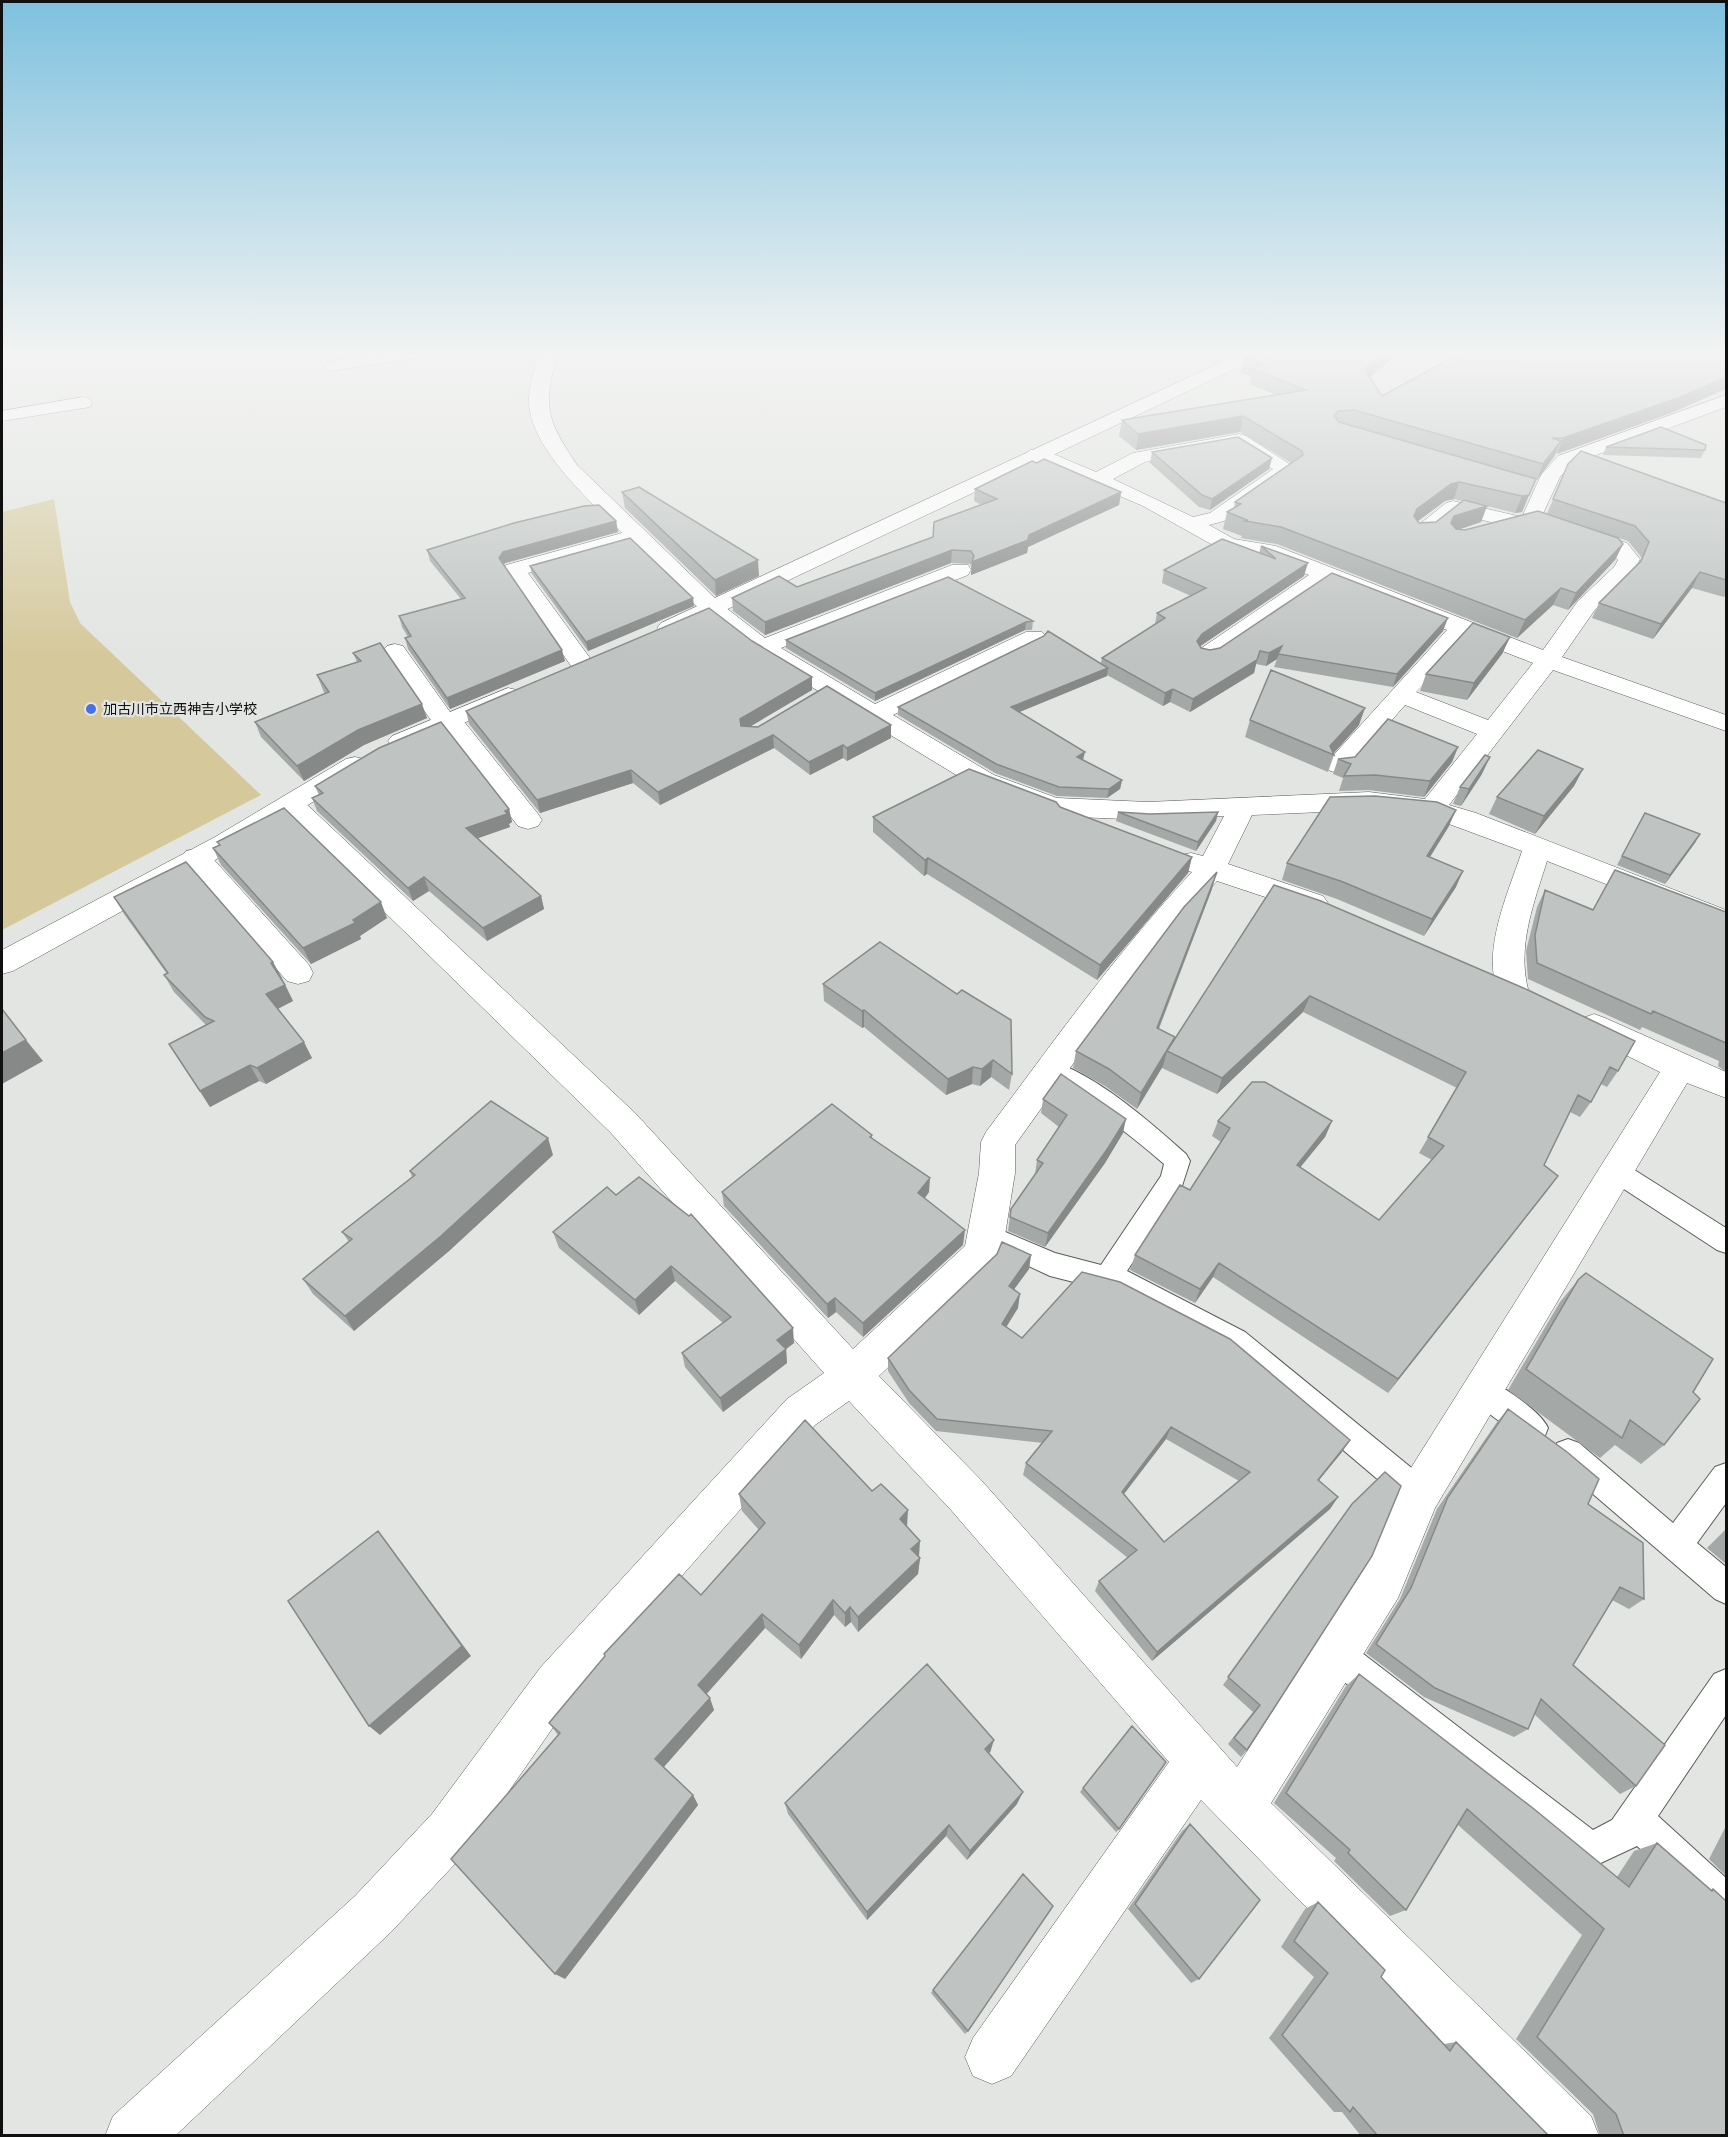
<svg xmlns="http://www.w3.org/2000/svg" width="1728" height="2137" viewBox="0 0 1728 2137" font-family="Jost,'Noto Sans JP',sans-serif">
  <rect width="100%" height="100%" fill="#e2e5e1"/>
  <path fill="#d5c99c" d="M54,499L70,602L80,623L261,795L2,930V512Z"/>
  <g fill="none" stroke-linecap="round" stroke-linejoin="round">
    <g stroke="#595d59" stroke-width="2">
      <path id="service" d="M1049,1060C1097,1075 1149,1121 1186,1154L1190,1161L1182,1186L1127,1271L1245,1332L1430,1483L1434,1494L1430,1505L1419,1509L1408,1505L1225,1350L1117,1293L1050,1276L994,1250L990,1242L994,1234L1003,1231L1055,1253L1101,1265L1161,1176L1164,1164C1125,1130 1085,1101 1041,1076L1037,1069L1041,1062Z
        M1616,1161L1625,1164L1726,1228V1253L1717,1250L1607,1178L1603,1171L1607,1164Z
        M1482,1377C1501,1385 1540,1410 1548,1428L1544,1438L1533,1442L1522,1438L1472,1401L1467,1391L1472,1381Z
        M1568,1439L1579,1443L1673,1523L1715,1467L1726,1463V1503L1697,1543L1726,1567V1604L1715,1599L1557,1463L1553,1453L1557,1443Z
        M1337,1638L1349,1643L1593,1830L1612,1820L1714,1674L1726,1669V1715L1658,1816L1726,1878V1920L1713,1915L1637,1846L1590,1868L1577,1863L1325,1667L1320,1655L1325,1643Z"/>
    </g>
    <g stroke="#595d59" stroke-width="1">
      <path id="minor" d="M385,353H425L416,358L332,371L323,366L332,361Z
        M540,353H557C543,409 546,418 577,465L721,604L765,638L952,565H968L971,570L968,575L781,648L875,704L1026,632H1042L1046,637L1042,642L893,715L994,775L1057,798L1148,802L1369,792L1425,799L1477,734L1405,705L1348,771L1339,773L1330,771L1326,765L1330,759L1447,630L1328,583L1216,659L1208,661L1200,659L1196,654L1200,649L1309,575L1263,557L1220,549L1143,506L1030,458L1027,454L1030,450H1044L1096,472L1133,453L1239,434L1246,436L1297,469L1224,521L1209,525L1234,539L1276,546L1543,650L1578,601L1614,567L1618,560L1611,553L1569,539L1566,534L1569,529L1577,528L1627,543L1640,559L1632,575L1594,611L1562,657L1726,715V731L1553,670L1449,805L1476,813L1726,910V931L1547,861C1534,903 1517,945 1528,989L1523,997L1512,1000L1501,997C1478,957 1509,891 1522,851L1430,817L1369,810L1252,815L1228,864L1323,896L1328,903L1323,910L1313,913L1217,881L1178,923L1113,1008L1015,1145V1173L1005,1235L993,1266L879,1376L981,1480L1237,1767L1366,1566L1404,1479L1660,1072L1583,1034L1578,1026L1583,1018L1594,1014L1605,1018L1726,1072V1098L1687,1083L1435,1508L1398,1598L1271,1803L1591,2116L1599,2136H1531L1201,1800L1011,2076L992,2084L973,2076L965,2057L973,2038L1169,1762L951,1510L849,1401L815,1425L572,1700L468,1850L391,1932L175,2136H105L113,2116L355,1896L432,1814L540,1668L787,1399L824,1373L611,1133L281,811L277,805L281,799L291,796L301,799L635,1113L853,1349L965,1246L979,1173L981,1142L986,1132C1052,1044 1116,953 1192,872L1181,869L1177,862L1181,855L1191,853L1203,856L1224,816L1148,820L1054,816L976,787L754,652L705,614L632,544L528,573L595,665L592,670L583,672L574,670L503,570L506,565L622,533C592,503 538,455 530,412C526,393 534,370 540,353ZM1236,446L1273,469L1210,513L1193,517L1113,479L1145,462ZM1466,637L1533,663L1488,720L1416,692Z
        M1726,395V407L1572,464L1560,477L1539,522L1526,523L1516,528L1457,514L1429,537H1413L1410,532L1446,503L1453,501L1522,517L1541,475L1558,456Z
        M83,397L90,399L92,403L90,407L2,421V411Z
        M395,644L403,646L450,712L458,714L538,814L542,820L538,826L528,829L518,826L443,728L435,726L383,651L387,646Z
        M196,849L206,851L309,965L313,973L309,981L298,984L287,981L186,865L182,858L186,851Z"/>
    </g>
    <g stroke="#595d59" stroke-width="1">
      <path id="tertiary" d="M1241,353H1263L1260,357L677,633H661L657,628L661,623Z
        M508,688L517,690L520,695L517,700L410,746L401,749L392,746L388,741L392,736Z
        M355,757L364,759L368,765L364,771L235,849L13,971L2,974V950L215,837L346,759Z"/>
    </g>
    <use href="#service" fill="#fff" fill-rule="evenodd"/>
    <use href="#minor" fill="#fff" fill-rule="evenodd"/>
    <use href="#tertiary" fill="#fff" fill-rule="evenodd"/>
  </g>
  <path fill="#a4a9a7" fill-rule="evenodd" d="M1400,353L1369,377L1382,396L1726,353V389L1671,413L1555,454L1537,480H1535L1522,512L1515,513L1487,506L1481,522L1458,530L1623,544L1615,560L1568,610L1553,605L1517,638L1277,544L1241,538L1242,536L1223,529L1227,512L1234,508L1235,502L1291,463L1240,432L1136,450L1119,436L1122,420L1276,395L1249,384L1251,376L1241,373L1244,357ZM1454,499L1462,501L1436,522L1419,523L1418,521L1445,501Z
    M1606,447L1705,450L1701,458L1603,455Z
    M1152,452L1272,458L1269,469L1210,510L1199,507L1150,463Z
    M1568,464L1726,503V594L1724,597L1692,588L1653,639L1592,618L1599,603L1639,563L1642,558L1628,541L1547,514Z
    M975,489L1121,492L1119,505L1028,547L1027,553L971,575V566L970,564L951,563L765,635L733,611L732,598L797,587L933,537L981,505L974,501Z
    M622,492L759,576L716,596L625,508Z
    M616,521L618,532L505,563L504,565L565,661L450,709L408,649L405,638L408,637L402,627L399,616L461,599L430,561L427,550Z
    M1261,546L1304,576L1200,646L1201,648L1210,650L1443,631L1393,687L1274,667L1277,659L1266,666L1256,664L1254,673L1190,712L1170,702L1163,706L1107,675V676L1019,712L1084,760L1122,780L1120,789L1107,798L1057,796L995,773L898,715V707L1101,663L1102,658L1155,624L1157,613L1191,596L1162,583L1164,570L1259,553Z
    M530,566L694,606L588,651L532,574Z
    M1033,621L1032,630H1025L875,701L786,648V640Z
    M1510,637L1502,654L1467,700L1420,691L1426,674Z
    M353,653L427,718L364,745L304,781L261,737L255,722L325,694L323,690L317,675L357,662Z
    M812,690L750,726L891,738L847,761L843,758L810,775L774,748L660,805L633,783L540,813L469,724L466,711Z
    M1250,720L1359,725L1333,754L1334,755L1328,772L1245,737Z
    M1458,747L1452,762L1424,797L1369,790L1339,791L1343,778L1333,774L1338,759Z
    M1583,769L1574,786L1535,834L1489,814L1497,797Z
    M1482,774L1461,806L1453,804L1460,787Z
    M315,786L509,809L512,822L509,824L510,827L478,838L541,896L544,909L487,941L429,891L413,901L317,811L312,798L319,795Z
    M1060,807L1192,857L1188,873L1097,980L927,874L924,876L873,832V817Z
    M1118,812L1150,814L1218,812L1216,821L1196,851L1116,821Z
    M1640,822L1700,834L1665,884L1617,865Z
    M1449,826L1430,857L1456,887L1424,936L1337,899L1282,880L1287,863Z
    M217,842L387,918L360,936L361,939L311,964L221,865L213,848L219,845Z
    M1615,870L1726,912V1072L1718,1066L1719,1061L1642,1027L1640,1030L1528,979L1526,951L1537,907L1545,890L1593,909Z
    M1274,885L1618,1071L1607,1087L1601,1084L1591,1102L1580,1117L1570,1112L1544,1165L1558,1176L1388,1393L1213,1277L1195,1303L1130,1270L1135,1255L1190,1190L1221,1142L1212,1136L1218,1121H1332L1325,1137L1300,1167L1379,1220L1432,1160L1419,1153L1457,1088L1303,1012L1217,1094L1162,1068L1163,1066L1137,1109L1105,1086L1073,1068L1076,1051L1212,889L1159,1029L1175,1037L1174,1041Z
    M114,897L282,978L293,1001L278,1009L312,1058L266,1084L259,1081L210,1107L169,1044L206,1025L174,992L164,975L167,974L124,914Z
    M880,942L1012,1074L1009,1090L991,1077L980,1086L972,1084L946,1095L864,1027L862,1028L824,1001L823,984Z
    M1043,1099L1123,1133L1105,1163L1045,1247L1008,1231L1011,1209L1035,1174L1037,1160L1059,1127L1041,1113Z
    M872,1135V1139L929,1192L925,1198L963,1245L863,1337L836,1312L828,1318L724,1206L722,1192Z
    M553,1155L449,1251L354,1331L313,1294L303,1279L349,1242L342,1232L412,1177L410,1171Z
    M616,1195L689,1216L794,1343L786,1349L787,1363L723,1412L685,1367L682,1353L723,1323L675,1281L639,1315L559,1248L553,1232Z
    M1031,1255L1029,1269L1014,1289L1018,1308L1006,1327L1022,1338L1342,1452L1319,1480L1338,1497L1330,1509L1152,1661L1095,1591L1099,1581L1128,1558L1023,1475L1026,1463L1043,1443L936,1431L909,1403L888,1371V1358ZM1166,1439L1239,1481L1164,1542L1124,1494Z
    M1578,1280L1664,1445L1641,1464L1615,1445L1600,1458L1508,1390L1560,1302Z
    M1508,1409L1588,1504L1644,1599L1629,1609L1612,1600L1573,1665L1636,1786L1620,1794L1534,1714L1528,1729L1514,1737L1424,1697L1366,1653L1400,1599L1437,1509L1497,1422Z
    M739,1494L907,1527L920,1558L918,1574L858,1632L851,1622L845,1627L834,1615L801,1659L765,1628L706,1694L714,1710L664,1767L693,1795L698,1805L565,1979L558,1735L549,1723L605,1657L604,1654L701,1595L759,1530L742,1511Z
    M1352,1504L1247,1750L1241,1757L1228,1744L1253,1712L1223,1685Z
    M1726,1529V1564L1707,1548Z
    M1359,1674L1617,1877L1634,1851L1657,1843L1710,1890L1713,1889L1726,2136H1600L1593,2114L1516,2039L1582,1935L1458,1825L1406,1910L1390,1916L1334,1861L1336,1858L1274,1803L1346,1686Z
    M990,1754L1017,1804L967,1860L946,1836L867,1920L788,1814L785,1803Z
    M1083,1788L1119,1829L1116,1832L1080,1792Z
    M1190,1824L1199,1979L1191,1983L1128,1909L1182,1831Z
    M1726,1826V1876L1709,1859Z
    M1318,1902L1381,1977L1444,2044L1456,2042L1549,2136H1361L1342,2112H1334L1269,2038L1314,1977L1281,1947L1305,1909Z
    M933,1990L968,2031L965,2034L931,1993Z"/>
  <path fill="#868988" d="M1386,353H1400L1360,385L1364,369Z
    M1726,377V389L1671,413L1557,454L1563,438Z
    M1243,416L1240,432L1136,450L1138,434Z
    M1561,441L1554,457L1537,480L1543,464Z
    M1272,458L1269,469L1210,510L1212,499Z
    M1459,482L1454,499L1445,501L1411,526L1417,509L1451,484Z
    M1121,492L1119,505L1028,547L1027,553L971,575L972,562Z
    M1529,495L1522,512L1515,513L1522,496Z
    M1487,506L1481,522L1448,533L1454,516Z
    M616,521L618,532L505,563L501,569L499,558L503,552Z
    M1623,544L1615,560L1568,610L1576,593Z
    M952,550L951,563L765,635V622Z
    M758,560L759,576L716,596L715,580Z
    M1308,563L1304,576L1199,647L1197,641L1202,634Z
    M1700,572L1692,588L1653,639L1661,624Z
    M1561,588L1553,605L1517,638L1525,620Z
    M693,598L694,606L588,651L586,642Z
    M1448,618L1443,631L1393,687L1397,674Z
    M1026,622L1025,630L875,701V693Z
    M1510,637L1502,654L1467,700L1474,683Z
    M1282,646L1277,659L1266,666L1269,653Z
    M562,650L565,661L450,709L447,698Z
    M1257,660L1254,673L1190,712L1193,699Z
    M1108,668L1107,676L1010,716L1011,707Z
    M812,677V690L741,732L740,719Z
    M1173,689L1170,702L1163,706L1165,693Z
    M422,704L427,718L364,745L304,781L297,766L358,730Z
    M1365,708L1359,725L1333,754L1330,746Z
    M891,725V738L847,761V748Z
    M773,735L774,748L660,805L658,792Z
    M843,745V758L810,775L809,762Z
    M1458,747L1452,762L1424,797L1430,781Z
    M1085,752L1083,760L1077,757Z
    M1490,757L1482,774L1461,806L1469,789Z
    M1583,769L1574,786L1535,834L1544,816Z
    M631,770L633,783L540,813L537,800Z
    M1122,780L1120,789L1107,798L1109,789Z
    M509,809L512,822L509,824L510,827L470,841L466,828Z
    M1456,810L1449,826L1420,873L1427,856Z
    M1218,812L1216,821L1196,851L1198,842Z
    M1700,834L1695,843L1665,884L1670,875Z
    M1192,857L1188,873L1097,980L1100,965Z
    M928,858L927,874L924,876L925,860Z
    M1463,871L1456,887L1424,936L1432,919Z
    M1217,872L1212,889L1152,1045L1157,1028Z
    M424,877L429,891L413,901L408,888Z
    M541,896L544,909L487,941L483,928Z
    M381,902L387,918L360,936L361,939L311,964L303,948L353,920Z
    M273,962L282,978L280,979L271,963Z
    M285,985L293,1001L275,1010L266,994Z
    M1310,996L1303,1012L1217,1094L1222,1078Z
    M864,1010V1027L862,1028V1011Z
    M1175,1037L1170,1053L1167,1051L1163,1066L1137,1109L1141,1093Z
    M26,1040L43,1061L2,1084V1053Z
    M304,1042L312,1058L266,1084L257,1068Z
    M993,1060L991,1077L980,1086L982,1069Z
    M250,1065L259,1081L210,1107L200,1091Z
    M973,1067L972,1084L946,1095L948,1079Z
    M1126,1119L1123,1133L1105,1163L1045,1247L1048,1233Z
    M1332,1121L1325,1137L1290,1180L1297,1165Z
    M548,1138L553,1155L449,1251L354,1331L345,1316Z
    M1558,1176L1547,1191L1388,1393L1398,1379Z
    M930,1178L929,1192L918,1207V1193Z
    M965,1230L963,1245L863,1337V1323Z
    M1031,1255L1029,1269L1007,1299L1009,1286Z
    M1219,1263L1213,1277L1195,1303L1200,1289Z
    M671,1266L675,1281L639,1315L635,1300Z
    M1020,1294L1018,1308L1000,1337L1002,1324Z
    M835,1298L836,1312L828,1318L827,1304Z
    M793,1328L794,1343L786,1349L787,1363L723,1412L720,1398L777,1340Z
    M1171,1427L1166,1439L1117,1503L1122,1492Z
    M1350,1440L1342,1452L1310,1491L1318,1480Z
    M1338,1497L1330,1509L1152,1661L1157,1652Z
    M908,1510L907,1527L900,1519Z
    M378,1531L471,1656L380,1735L369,1726Z
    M920,1541L919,1557L911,1549Z
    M920,1558L918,1574L858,1632V1617Z
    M833,1600L834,1615L801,1659L799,1645Z
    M850,1607L851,1622L845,1627V1613Z
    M762,1614L765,1628L703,1698L698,1685Z
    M710,1698L714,1710L661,1770L655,1759Z
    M994,1740L990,1753L985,1749Z
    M1023,1792L1017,1804L967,1860L970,1851Z
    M693,1795L698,1805L565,1979L555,1974Z
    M949,1825L946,1836L867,1920V1912Z"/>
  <path fill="#bfc4c2" stroke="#868988" stroke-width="1.5" fill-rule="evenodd" d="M1255,353H1386L1364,369L1382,396L1461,353H1726V377L1678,398L1563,438H1552L1561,441L1543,464L1354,410L1338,411L1334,416L1339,422L1536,479L1529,495L1522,496L1459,482L1451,484L1417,509L1414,516L1419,523L1436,522L1464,500L1487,506L1454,516L1451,523L1456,529L1465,530L1538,511L1618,538L1623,544L1576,593L1561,588L1525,620L1281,527L1245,521L1247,520L1227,512L1241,504L1235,502L1303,455L1302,451L1243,416L1138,434L1122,420L1306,390L1252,369L1262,364L1244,357Z
    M1661,427L1706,445L1705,450L1606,447Z
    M1238,437L1272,458L1212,499L1202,495L1152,452Z
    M1581,451L1726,503V580L1700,572L1661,624L1599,603L1641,561L1649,542L1635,526L1553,499L1568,464Z
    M1044,459L1121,492L1029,535L1028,540L972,562L974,556L971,551L952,550L765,622L732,598L779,576L797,587L933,537L934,522L997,499L975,489L1032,461L1037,463Z
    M639,487L758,560L715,580L622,492Z
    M599,505L616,521L503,552L499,558L562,650L447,698L405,638L411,636L399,616L465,598L427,550L514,523L584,506Z
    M630,538L693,598L586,642L530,566Z
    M1222,539L1276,559L1261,546L1308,563L1202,634L1197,641L1201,648L1210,650L1220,648L1332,573L1448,618L1397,674L1278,654L1282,646L1269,653L1260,651L1257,660L1193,699L1173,689L1165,693L1102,658L1165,618L1157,613L1206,588L1164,570Z
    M948,577L1033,621L1026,622L875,693L786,640Z
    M709,608L752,641L812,677L740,719L741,726L758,727L827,686L891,725L847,748L843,745L809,762L773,735L658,792L631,770L537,800L466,711Z
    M1473,623L1510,637L1474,683L1426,674Z
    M1048,631L1108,668L1011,707L1085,752L1077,757L1122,780L1109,789L1059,787L996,764L898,707L1044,636Z
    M380,643L422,704L358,730L297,766L255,722L329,692L317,675L361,661L353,653Z
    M1271,670L1365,708L1330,746L1334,755L1250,720Z
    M1388,719L1458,747L1430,781L1375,775L1344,776L1351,764L1338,759L1355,757Z
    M441,722L509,809L505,811L507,814L466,828L541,896L483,928L424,877L408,888L312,798L323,793L315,786L379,748Z
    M1538,750L1583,769L1544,816L1497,797Z
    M1485,755L1490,757L1469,789L1460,787Z
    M969,769L1056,802L1060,807L1192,857L1100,965L928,858L925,860L873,817Z
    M1375,796L1437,802L1456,810L1427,856L1463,871L1432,919L1343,882L1287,863L1330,797Z
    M284,808L381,902L353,920L355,923L303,948L213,848L220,845L217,842Z
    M1118,812L1150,814L1218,812L1198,842Z
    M1645,813L1700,834L1670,875L1622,856Z
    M186,862L273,962L271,963L285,985L266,994L304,1042L257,1068L250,1065L200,1091L169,1044L214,1021L205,1017L164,975L168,973L114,897Z
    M1615,870L1726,912V1043L1653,1011L1651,1014L1537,963L1535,935L1545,890L1593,910Z
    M1217,872L1157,1028L1175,1037L1141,1093L1109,1069L1076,1051L1184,907Z
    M1274,885L1321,901L1528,990L1635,1041L1618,1071L1610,1067L1591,1102L1578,1095L1544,1165L1558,1176L1398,1379L1219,1263L1200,1289L1135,1255L1180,1185L1190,1190L1230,1128L1218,1121L1252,1082H1265L1332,1121L1297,1165L1379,1220L1444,1146L1428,1137L1466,1072L1310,996L1222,1078L1167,1051Z
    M880,942L957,994L962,990L1011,1020L1012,1074L993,1060L982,1069L973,1067L948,1079L864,1010L862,1011L823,984Z
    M2,1009L26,1040L2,1053Z
    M1061,1074L1126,1119L1108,1148L1048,1233L1010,1217L1011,1209L1043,1163L1037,1160L1067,1115L1043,1099Z
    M491,1101L548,1138L441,1236L345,1316L303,1279L352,1239L342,1232L415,1175L410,1171Z
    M832,1104L872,1135L870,1137L930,1178L918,1193L965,1230L863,1323L835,1298L827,1304L722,1192Z
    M639,1177L689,1216L691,1214L793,1328L777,1340L786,1349L720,1398L682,1353L731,1317L671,1266L635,1300L553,1232L607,1187L616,1195Z
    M1002,1242L1031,1255L1009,1286L1020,1294L1002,1324L1022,1338L1082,1272L1120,1282L1230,1339L1350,1440L1318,1480L1338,1497L1157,1652L1099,1581L1137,1550L1026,1463L1052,1431L937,1419L909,1390L888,1358L997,1254ZM1171,1427L1250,1472L1164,1542L1122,1492Z
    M1586,1273L1713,1359L1693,1392L1700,1399L1664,1445L1630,1420L1622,1438L1526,1369L1578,1280Z
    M1508,1409L1567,1452L1599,1479L1588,1504L1643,1543L1644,1599L1620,1587L1573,1665L1665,1745L1636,1786L1541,1699L1528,1729L1435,1688L1376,1644L1411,1588L1448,1497Z
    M805,1420L872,1491L881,1484L908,1510L900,1519L920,1541L911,1549L920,1558L858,1617L850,1607L845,1613L833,1600L799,1645L762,1614L698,1685L710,1698L655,1759L693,1795L555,1974L451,1859L560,1733L549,1723L605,1656L604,1654L679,1574L701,1595L765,1523L739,1494Z
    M1385,1472L1401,1486L1372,1556L1247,1750L1234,1738L1260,1705L1228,1677L1352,1504Z
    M378,1531L462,1646L369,1726L288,1601Z
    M927,1664L994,1740L985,1749L1023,1792L970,1851L949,1825L867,1912L785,1803Z
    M1359,1674L1534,1809L1629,1887L1657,1843L1712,1891L1713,1889L1726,1901V2136H1624L1616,2114L1537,2037L1604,1929L1467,1809L1406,1910L1348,1853L1350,1850L1286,1793Z
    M1132,1726L1166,1762L1119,1829L1083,1788Z
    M1190,1824L1260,1900L1199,1979L1135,1904Z
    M1023,1874L1053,1906L968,2031L933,1990Z
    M1318,1902L1385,1970L1381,1977L1450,2051L1456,2042L1549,2136H1378L1353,2107L1350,2112L1282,2035L1328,1973L1294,1941Z"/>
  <linearGradient id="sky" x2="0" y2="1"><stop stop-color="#7ec1de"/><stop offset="0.54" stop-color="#f2f3f2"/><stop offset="1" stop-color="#f2f3f2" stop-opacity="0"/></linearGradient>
  <rect width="1728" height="652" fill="url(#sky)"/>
  <circle fill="#4571e3" stroke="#e2e5e1" stroke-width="2" cx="91" cy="709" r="6"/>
  <g text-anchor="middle" stroke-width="4.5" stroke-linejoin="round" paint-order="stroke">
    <g font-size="14" fill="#0f100f" stroke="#e2e5e1" text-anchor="start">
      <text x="103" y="714">加古川市立西神吉小学校</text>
    </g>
  </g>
  <rect width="1728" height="2137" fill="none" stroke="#0f100f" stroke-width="6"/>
</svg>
